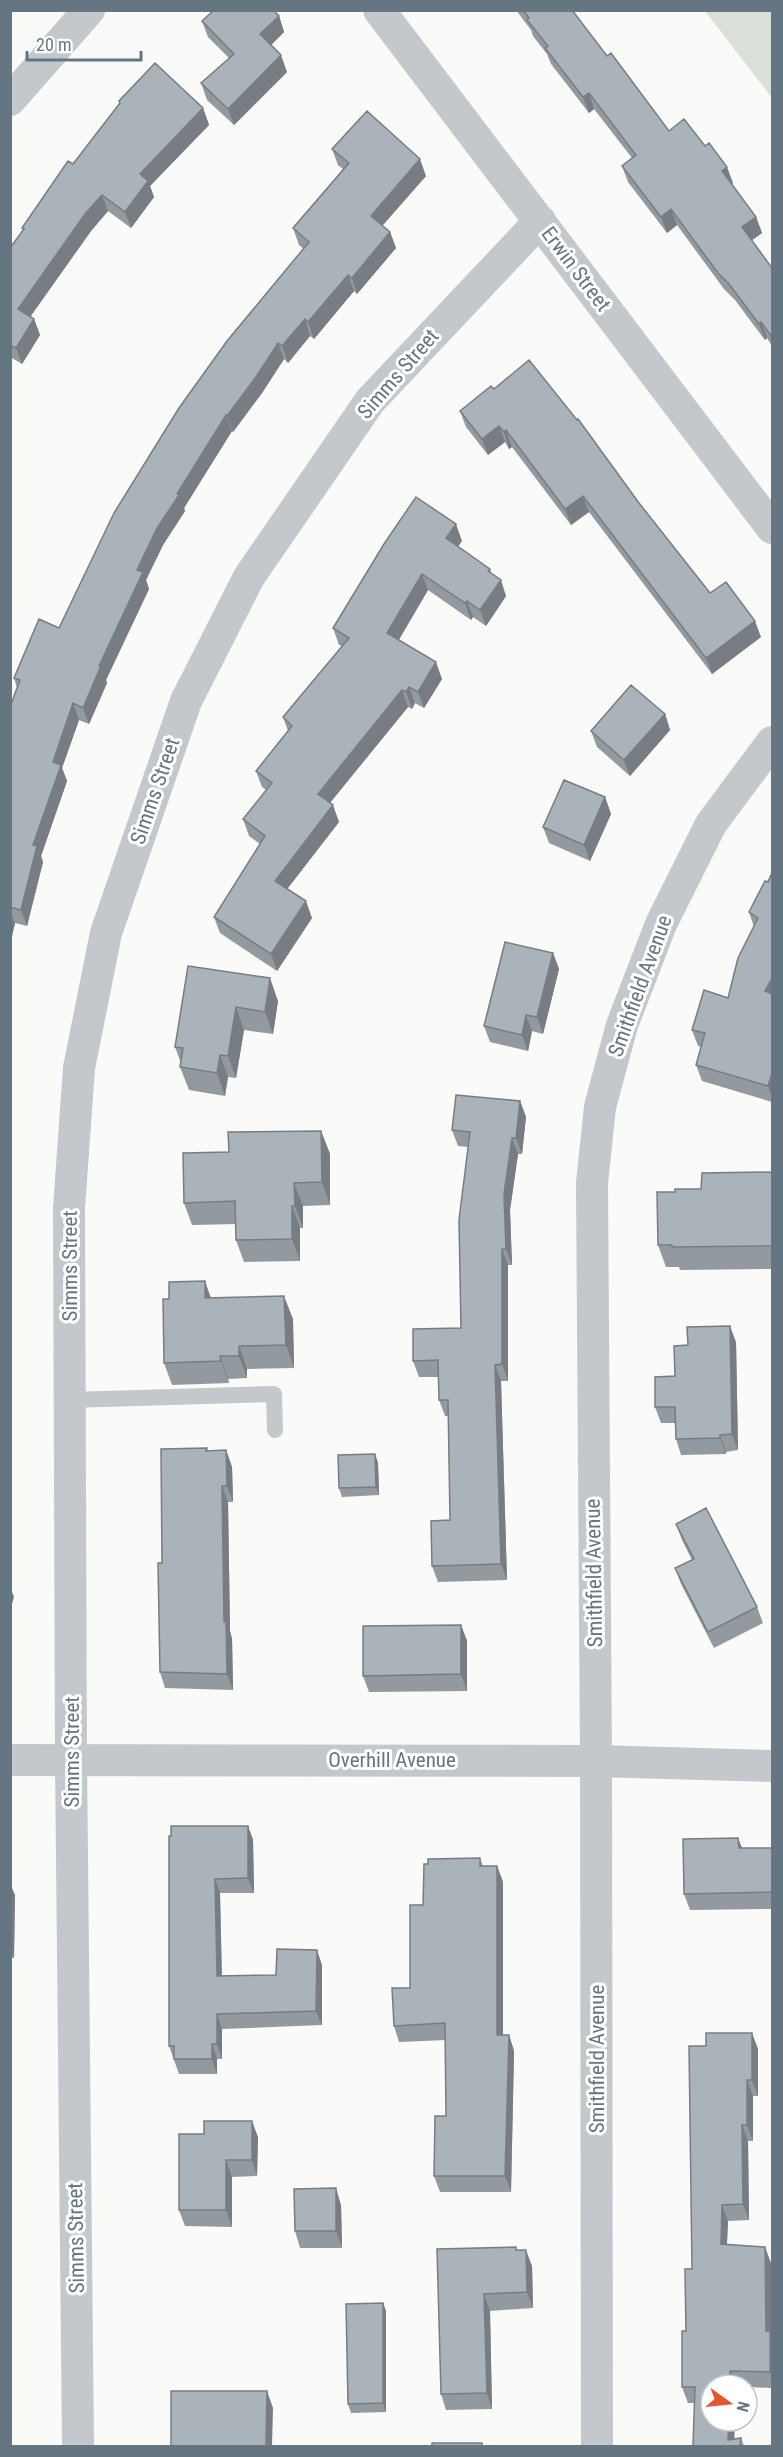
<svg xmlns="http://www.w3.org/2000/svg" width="783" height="2457" viewBox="0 0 783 2457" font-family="'Roboto Condensed',sans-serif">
  <rect width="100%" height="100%" fill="#fafaf8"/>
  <path fill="#dadfd7" d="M705,11H772V98Z"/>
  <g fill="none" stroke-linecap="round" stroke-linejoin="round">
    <path stroke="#c3c8cc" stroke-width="16" d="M70,1400L274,1394L275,1430"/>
    <path stroke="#c3c8cc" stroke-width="32" d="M379,10L772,528
      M10,100L89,10
      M10,1760L596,1761L772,1766
      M78,2446L71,1759L69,1208L79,1068L106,933L186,701L249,577L370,401L540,221
      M597,2446L596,1761L592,1183L600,1107L622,1025L661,924L711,824L772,742"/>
  </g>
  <path fill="#929a9f" d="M516,10H576L573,13L607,56L669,131L733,183L732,184L756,217L762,233L752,240L772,268V346L767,338L765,340L735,300L724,289L677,225L667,233L628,182L622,166L632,158L594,109L589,113L551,64L547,54L533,36L531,30Z
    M279,16L284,32L271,45L287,72L234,125L207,100L201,83L229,58L208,37L202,21Z
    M119,101L203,108L209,125L150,186L154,197L131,228L108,211L91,231L31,316L34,319L40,335L22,364L10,357V248L23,231L22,228L73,164L119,104Z
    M332,149L426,176L382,225L390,232L396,248L357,294L354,291L314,339L310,336L288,363L284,359L262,393L233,432L232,431L184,508L185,511L163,545L146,580L149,589L106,680L107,683L89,724L79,720L62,768L67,781L41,856L43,862L27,926L15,923L10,945V707L17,688L14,678L59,628L304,249L299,245L293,228L343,169L338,165Z
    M494,389L639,503L710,593L761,637L712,674L589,512L571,525L512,447L509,449L505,442L488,455L466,427L460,411Z
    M462,541L458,546L490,569L492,574L506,596L486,626L473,617L471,620L428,590L399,640L442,679L424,708L415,703L412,709L408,707L330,803L339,822L287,889L312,918L277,971L220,933L214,917L260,844L249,836L243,819L266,790L262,787L256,771L288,731L283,717L342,646L339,645L333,628Z
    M665,714L670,730L630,776L597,747L591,731Z
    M605,797L611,814L590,861L549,843L543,827Z
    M772,873V1102L702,1081L696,1065L701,1047L698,1046L692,1030L728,998L754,927L749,912Z
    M553,953L559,969L543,1034L532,1031L528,1051L490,1042L484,1026Z
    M188,966L278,1001L273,1034L244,1030L236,1078L228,1077L225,1096L189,1090L180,1067L181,1063L175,1047Z
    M520,1101L526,1117L522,1154H518L510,1210L512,1265H508V1381H501L507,1580L438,1582L432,1566L450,1520L448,1416H445L439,1400V1377H419L413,1361L461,1328L468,1147L458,1146L452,1130Z
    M321,1131L330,1154V1205L303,1206V1228H300V1261L244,1262L236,1240V1224L192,1225L184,1203L229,1152Z
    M772,1172V1269L680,1270L679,1267H666L658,1245L675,1192L701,1189Z
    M211,1298L293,1319L294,1368L247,1369V1378L228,1379L229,1383L172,1385L164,1363Z
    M736,1342L738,1450L726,1452V1454L681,1455L676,1439L675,1423H661L655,1407L675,1376Z
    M207,1448L208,1451L226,1450L232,1467L233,1502H228L230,1631L232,1639L233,1690L165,1688L160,1672L162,1563Z
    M375,1454L378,1463L379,1495L342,1497L339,1488Z
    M676,1524L757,1607L763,1623L714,1648L681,1584L675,1568L692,1560L682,1540Z
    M461,1625L467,1641V1691L369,1692L363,1676Z
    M248,1826L253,1840L254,1893H220L222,1976L276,1975L322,1965V2025L222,2029V2059H217V2074H179L169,2046V1836Z
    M738,1838L742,1848H772V1909L690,1910L684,1894Z
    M480,1858L483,1866H497L503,1882V2035H509L514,2051L511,2192H440L434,2176L446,2116V2040L399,2042L394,2026L410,1988L423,1905Z
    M10,1884L15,1895L14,1958H10Z
    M706,2046L758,2049V2096H753V2141H748L749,2220L728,2221L727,2244L771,2263L772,2388L747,2387V2385H711V2421H735L734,2439L741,2438L744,2446H693L695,2403H688L682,2387L692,2269Z
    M179,2134L258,2137L257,2176L232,2177V2227L185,2226L179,2210Z
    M341,2205L342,2248H300L295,2231Z
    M437,2249L517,2250L532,2266L533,2308L490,2311L492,2409L446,2410L441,2394Z
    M383,2303L386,2311V2412L351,2413L348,2404Z"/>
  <path fill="#777d82" d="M279,16L284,32L266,50L260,34Z
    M281,55L287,72L234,125L228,109Z
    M589,93L594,109L589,113L583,97Z
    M203,108L209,125L150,186L154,197L131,228L125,212L140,174Z
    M420,159L426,176L377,232L371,216Z
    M727,167L733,183L728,187L722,171Z
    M102,195L108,211L91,231L24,325L18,309L85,214Z
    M671,209L677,225L667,233L661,217Z
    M756,217L762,233L748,243L742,227Z
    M390,232L396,248L357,294L352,278Z
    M348,275L354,291L314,339L308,322Z
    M34,319L40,335L22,364L16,348Z
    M305,319L310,336L288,363L282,346Z
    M761,322L767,338L765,340L759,324Z
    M278,343L284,359L262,393L233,432L227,416Z
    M226,415L232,431L184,508L185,511L163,545L146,580L149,589L106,680L107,683L89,724L83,708L137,570L157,528L177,494Z
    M499,426L505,442L488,455L482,439Z
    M506,430L512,447L509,449L504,432Z
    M583,496L589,512L571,525L565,509Z
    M456,524L462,541L452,555L446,538Z
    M422,574L428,590L393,649L387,633Z
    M501,580L506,596L486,626L480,610Z
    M467,601L473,617L471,620L465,603Z
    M755,621L761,637L712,674L706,658Z
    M436,662L442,679L424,708L418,692Z
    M409,687L415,703L412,709L406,692Z
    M402,690L408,707L324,810L318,794Z
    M73,703L79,720L62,768L67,781L41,856L43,862L27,926L21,910L33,845L53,762Z
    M665,714L670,730L630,776L624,760Z
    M605,797L611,814L590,861L584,845Z
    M333,805L339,822L281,897L275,881Z
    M306,901L312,918L277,971L271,954Z
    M10,911L15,923L10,945Z
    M553,953L559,969L543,1034L537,1017Z
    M270,978L278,1001L273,1034L265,1012Z
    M772,978V1005L765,991Z
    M236,1007L244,1030L236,1078L228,1056Z
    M526,1015L532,1031L528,1051L522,1035Z
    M220,1055L228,1077L225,1096L217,1073Z
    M772,1073V1097L768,1086Z
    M520,1101L526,1117L522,1154L516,1138Z
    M321,1131L330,1154V1205L322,1182Z
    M512,1138L518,1154L510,1210L512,1265L506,1249L504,1194Z
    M294,1183L303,1206V1228L295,1206Z
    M292,1206L300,1228V1261L292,1239Z
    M502,1249L508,1265V1381L502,1364Z
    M205,1281L213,1304L205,1298Z
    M284,1296L293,1319L294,1368L286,1345Z
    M730,1326L736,1342L738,1450L732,1434Z
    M239,1346L247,1369V1378L239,1356Z
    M220,1356L228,1379L229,1383L221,1361Z
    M495,1365L501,1381L507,1580L501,1564Z
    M720,1435L726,1452V1454L720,1438Z
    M226,1450L232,1467L233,1502L227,1486Z
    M375,1454L378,1463L379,1495L376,1487Z
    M222,1486L228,1502L230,1631L232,1639L233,1690L227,1674L224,1622Z
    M10,1586L14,1597L10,1611Z
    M461,1625L467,1641V1691L461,1674Z
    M248,1826L253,1840L254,1893L248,1878Z
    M738,1838L744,1854L739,1848Z
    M497,1866L503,1882V2051L497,2035Z
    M215,1879L220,1893L222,1991L217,1976Z
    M10,1884L15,1895L14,1958L10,1948Z
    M317,1950L322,1965V2025L316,2011Z
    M217,2014L222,2029V2059L217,2044Z
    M752,2033L758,2049V2096L752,2080Z
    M509,2035L514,2051L511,2192L505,2176Z
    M212,2044L217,2059V2074L212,2059Z
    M747,2080L753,2096V2141L747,2125Z
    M252,2121L258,2137L257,2176L252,2160Z
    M742,2125L748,2141L749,2220L743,2204Z
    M226,2160L232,2177V2227L226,2210Z
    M336,2188L341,2205L342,2248L336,2231Z
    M722,2205L728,2221L726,2260L721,2244Z
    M765,2247L771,2263L772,2378L770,2372L766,2331Z
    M526,2250L532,2266L533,2308L527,2292Z
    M484,2294L490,2311L492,2409L487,2393Z
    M383,2303L386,2311V2412L383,2403Z
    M10,2371L11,2407L10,2405Z
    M730,2371L735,2385H729Z
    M267,2391L273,2408L272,2446H266Z
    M729,2421H735L734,2446L728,2440Z"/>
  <path fill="#aab3b9" stroke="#777d82" stroke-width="1.5" d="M214,10H273L279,16L260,34L281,55L228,109L201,83L234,54L202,21Z
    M523,10H572L607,56L611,53L669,131L684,119L705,146L709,143L727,167L722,171L756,217L742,227L772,268V337L761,322L759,324L729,284L718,273L671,209L661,217L622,166L636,155L589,93L583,97L545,48L548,46L527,20L529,18Z
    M155,63L203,108L140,174L148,181L125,212L102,195L85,214L18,309L34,319L16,348L10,345V248L24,229L22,228L68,161L73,164L120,103L119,101Z
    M367,111L420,159L371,216L390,232L352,278L348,275L308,322L305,319L282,346L278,343L256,377L227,416L226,415L177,494L179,495L157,528L137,570L143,572L99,666H101L83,708L73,703L53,762L61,765L33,845L37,846L21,910L10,907V707L20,680L14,678L39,619L59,628L114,513L179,408L227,341L309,242L293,228L349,163L332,149Z
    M529,360L577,420L578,419L639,503L710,593L726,582L755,621L706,658L583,496L565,509L506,430L504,432L499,426L482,439L460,411L491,386L494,389Z
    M416,497L456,524L446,538L490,569L488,571L501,580L480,610L467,601L465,603L422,574L387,633L436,662L418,692L409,687L406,692L402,690L318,794L333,805L275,881L306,901L271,954L214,917L265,836L243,819L272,783L256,771L292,726L283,717L349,638L333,628L384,544Z
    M631,685L665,714L624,760L591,731Z
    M564,780L605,797L584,845L543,827Z
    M772,873V978L765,991L772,994V1073L768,1086L696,1065L705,1033L692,1030L704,990L728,998L738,958L758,918L749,912L765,881L768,882Z
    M505,942L553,953L537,1017L526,1015L522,1035L484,1026Z
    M188,966L270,978L265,1012L236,1007L228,1056L220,1055L217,1073L180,1067L183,1048L175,1047Z
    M456,1095L520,1101L516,1138H512L504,1194L506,1249H502V1364L495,1365L501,1564L432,1566L431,1521L450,1520L448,1400H439L438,1360L413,1361V1329L461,1328L459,1220L470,1132L452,1130Z
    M321,1131L322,1182L294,1183L295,1206H292V1239L236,1240L235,1201L184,1203L183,1153L229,1152L228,1132Z
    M772,1172V1246L672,1247V1245H658L657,1192H675V1189H701L702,1173Z
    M205,1281V1298L284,1296L286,1345L239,1346V1356H220L221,1361L164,1363L163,1299H169V1282Z
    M730,1326L732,1434L720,1435V1438L676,1439L675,1407H655V1377L675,1376L674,1346L688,1345L687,1327Z
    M207,1448L206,1451L226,1450L227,1486H222L224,1622H226L227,1674L160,1672L158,1563H162L161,1449Z
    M375,1454L376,1487L339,1488L338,1455Z
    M706,1508L757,1607L708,1632L675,1568L694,1559L676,1524Z
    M461,1625V1674L363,1676V1626Z
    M171,1826H248V1878L215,1879L217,1976L276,1975L277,1949L317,1950L316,2011L217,2014V2044H212V2059H174V2046H169V1836H171Z
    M738,1838L739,1848H772V1892L684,1894L683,1839Z
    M480,1858V1866H497V2035H509L505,2176H434L435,2116H446L445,2023L394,2026L392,1988H410V1905H423L424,1864H428V1859Z
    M706,2033H752V2080H747V2125H742L743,2204L722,2205L721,2244L765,2247L766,2331H770V2372L730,2371L729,2385H711V2421H729L728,2440L741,2438L740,2446H693L695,2387H682V2331H686L685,2269H692L689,2046H706Z
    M204,2121H252V2160H226V2210H179V2134H204Z
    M336,2188V2231H295L294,2189Z
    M516,2247V2250H526L527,2292L484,2294L487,2393L441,2394L437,2249Z
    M383,2303V2403L348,2404L346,2304Z
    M171,2391H267L266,2446H171Z
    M432,2443H482V2446H432Z"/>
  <g text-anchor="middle" stroke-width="6" stroke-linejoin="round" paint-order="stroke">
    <g font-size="21" fill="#657683" stroke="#fff">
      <text transform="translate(576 269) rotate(53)" y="7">Erwin Street</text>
      <text transform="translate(398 374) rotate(-49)" y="7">Simms Street</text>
      <text transform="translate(155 791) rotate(-71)" y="7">Simms Street</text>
      <text transform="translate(640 986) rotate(-70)" y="7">Smithfield Avenue</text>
      <text transform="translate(70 1266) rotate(-90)" y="7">Simms Street</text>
      <text transform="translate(594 1573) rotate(-91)" y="7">Smithfield Avenue</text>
      <text transform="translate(72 1752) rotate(-90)" y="7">Simms Street</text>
      <text x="392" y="1767">Overhill Avenue</text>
      <text transform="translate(597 2059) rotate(-90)" y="7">Smithfield Avenue</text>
      <text transform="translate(76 2238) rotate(-91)" y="7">Simms Street</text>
    </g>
  </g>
  <rect width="783" height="2457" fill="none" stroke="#657683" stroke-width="24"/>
  <g transform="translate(729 2403) rotate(105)"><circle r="28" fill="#ffffff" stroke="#c1c8cd" stroke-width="1.5"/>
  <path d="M0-4.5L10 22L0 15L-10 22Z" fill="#e4572e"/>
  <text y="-9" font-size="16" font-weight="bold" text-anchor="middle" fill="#657683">N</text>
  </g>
  <path d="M27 51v9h114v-9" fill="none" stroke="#657683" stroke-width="3"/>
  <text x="36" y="51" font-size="18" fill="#657683" stroke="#ffffff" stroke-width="4.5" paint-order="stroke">20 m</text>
</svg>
